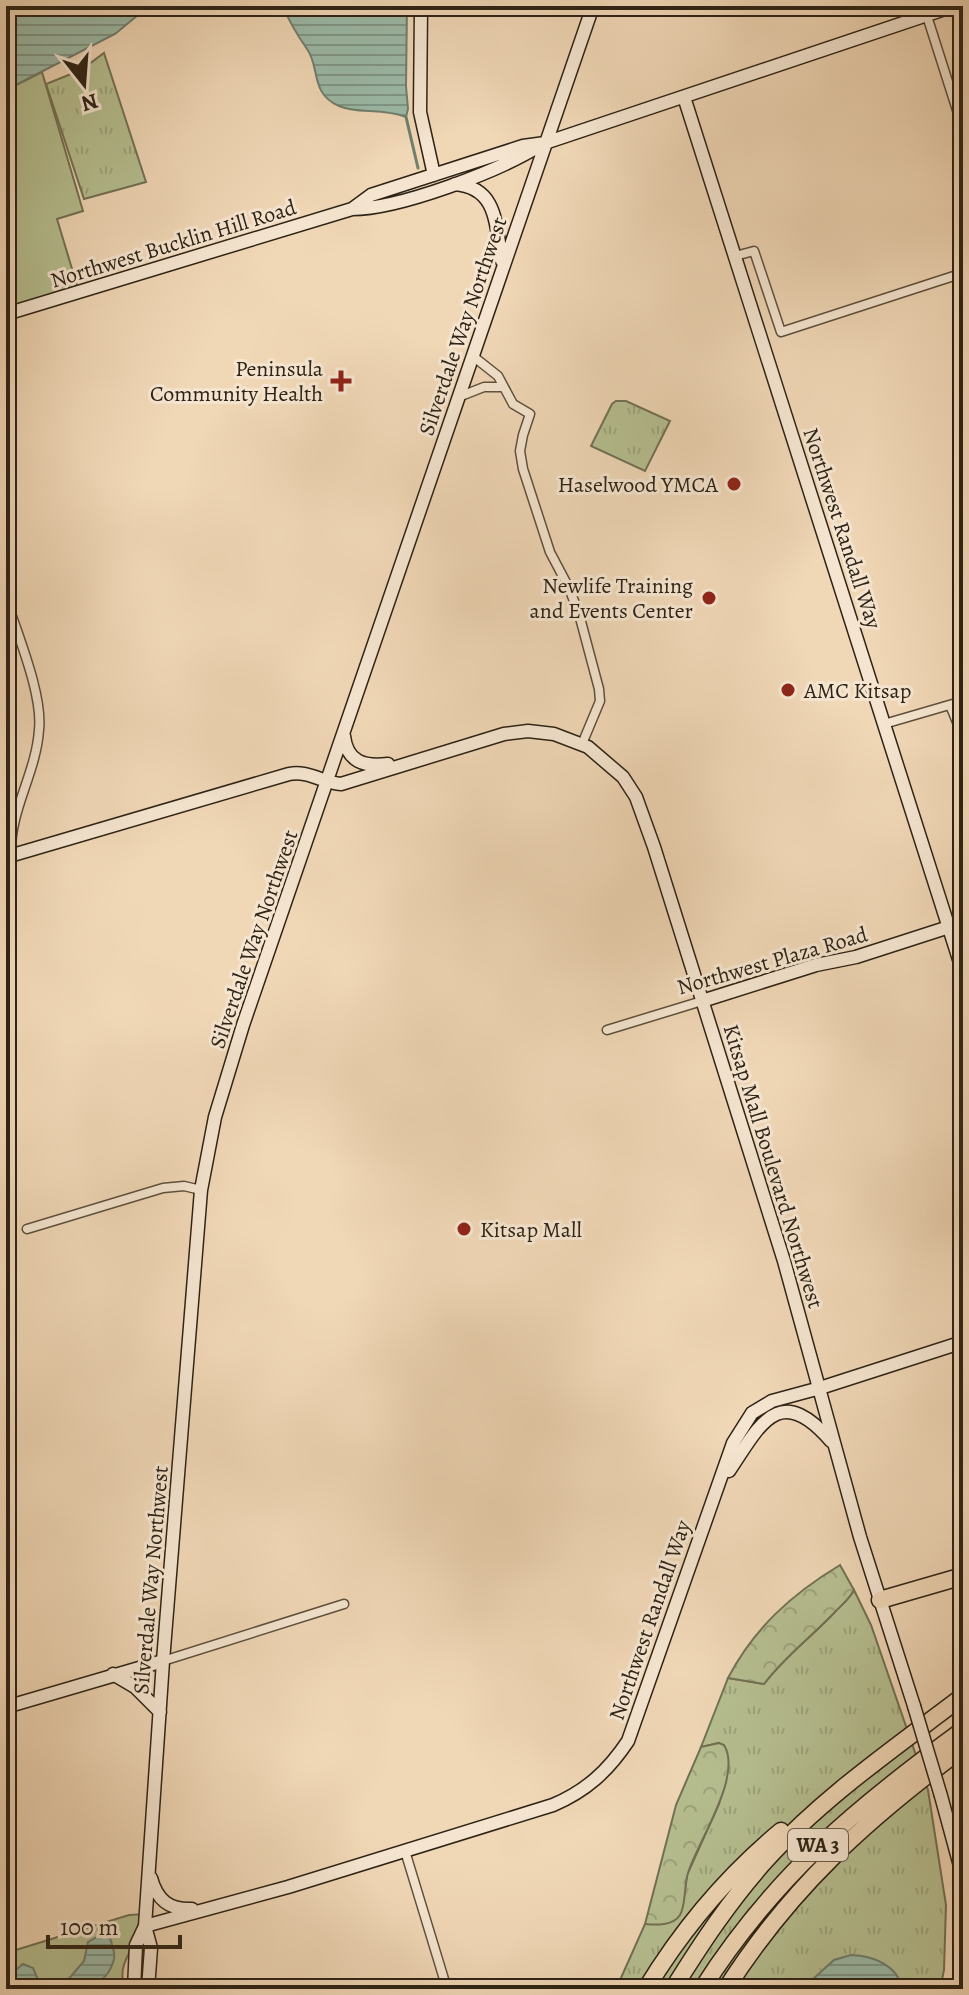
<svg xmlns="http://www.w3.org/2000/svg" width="969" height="1995" viewBox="0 0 969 1995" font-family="Alegreya,serif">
  <defs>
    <pattern id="grass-tufts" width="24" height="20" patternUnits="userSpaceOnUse" patternTransform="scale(2)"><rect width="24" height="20" fill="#b6bf91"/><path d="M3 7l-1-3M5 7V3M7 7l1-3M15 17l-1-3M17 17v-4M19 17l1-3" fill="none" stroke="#9da47c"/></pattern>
    <pattern id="forest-crowns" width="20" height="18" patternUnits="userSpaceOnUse" patternTransform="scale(2)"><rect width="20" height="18" fill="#b6bf91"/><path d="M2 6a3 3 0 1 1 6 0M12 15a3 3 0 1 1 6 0" fill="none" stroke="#9da47c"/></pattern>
    <pattern id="water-rules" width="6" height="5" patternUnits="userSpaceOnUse" patternTransform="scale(2)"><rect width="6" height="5" fill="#9bbaa8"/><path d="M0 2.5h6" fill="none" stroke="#7f9788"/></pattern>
  </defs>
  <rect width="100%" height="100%" fill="#f0d7b6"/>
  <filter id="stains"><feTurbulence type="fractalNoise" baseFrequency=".0025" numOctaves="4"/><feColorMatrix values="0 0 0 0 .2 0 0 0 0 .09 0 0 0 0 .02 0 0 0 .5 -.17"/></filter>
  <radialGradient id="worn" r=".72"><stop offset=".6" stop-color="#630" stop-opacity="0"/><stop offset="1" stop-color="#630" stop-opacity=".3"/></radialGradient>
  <path fill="url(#grass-tufts)" stroke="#727154" stroke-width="2" d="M104,53L146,182L84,199L46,84L81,70Z
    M616,401H626L670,421L645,471L591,446L612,404Z
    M854,1590L871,1625L928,1790L946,1905L944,1970L940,1989H616L645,1924H661L683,1905L687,1875L719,1804L728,1769L719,1743L701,1747L728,1678L764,1684C784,1657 810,1638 833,1614C841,1605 848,1601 854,1590Z"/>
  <path fill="url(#forest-crowns)" stroke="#727154" stroke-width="2" d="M840,1565L854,1590C848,1601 841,1605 833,1614C810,1638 784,1657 764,1684L728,1678C754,1628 792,1594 840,1565Z
    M719,1743L724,1745C743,1776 698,1841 688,1873C684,1885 686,1905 680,1915C673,1926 656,1925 645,1924L676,1805L701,1747Z"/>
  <path fill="#b6bf91" stroke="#727154" stroke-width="2" d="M42,72L83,211L57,219L79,292L6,314V90Z
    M146,1914C145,1940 113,1959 125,1989H6V1953L129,1915Z"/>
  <path fill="url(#water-rules)" stroke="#6f7e6e" stroke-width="2" d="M6,6H149L115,34L6,90Z
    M283,6H407L406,86L408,109L406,117C383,108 356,114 339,106C310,94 320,66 307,49C298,36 289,22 283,6Z
    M106,1932L110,1933C109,1943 116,1949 114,1959C107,1987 84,1989 60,1989L84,1961L88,1942Z
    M851,1955C874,1956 897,1965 903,1989H802L834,1960Z
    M23,1964L33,1968L42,1989H6V1978Z"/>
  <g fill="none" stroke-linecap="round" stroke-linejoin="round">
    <path stroke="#6f7e6e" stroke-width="3" d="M406,117L418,168"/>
    <g stroke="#5e503e" stroke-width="11">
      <path id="street" d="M927,16L963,129
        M735,256L754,251L781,332L963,273
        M474,357L498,376L513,404L530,414L523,435L520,451L523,469L550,552L569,588L579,614L599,689L600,701L582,744
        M461,396L484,387H502
        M6,598C17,634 43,694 39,730C36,774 9,811 11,856
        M950,705L963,737
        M884,724L963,701
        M607,1030L702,1001
        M27,1229L163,1188L184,1186L201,1190
        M163,1661L344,1604
        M405,1851L447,1989"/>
    </g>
    <g stroke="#2d2316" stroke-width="15">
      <path id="secondary" d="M421,6L420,112L434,175
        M684,97L963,972
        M455,184C499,188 495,226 502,261
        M352,209L371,195L523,146L545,143L954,6
        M6,314L352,209C399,209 499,171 539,146
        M344,736C347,762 364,767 388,764
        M6,857L289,774C308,770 323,783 341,784L504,734L528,731L554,734L588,747L623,777L636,797L654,847L784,1261L860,1537L914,1706
        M702,1001L816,965L856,957L949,927
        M729,1471C760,1425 779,1381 831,1441
        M113,1674L135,1687L160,1712
        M6,1707L163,1661
        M941,1796L963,1877
        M151,1878C157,1900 169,1910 192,1909
        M145,1926L288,1887L553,1805C586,1791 608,1771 628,1741L733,1443L752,1413L772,1401L820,1388L963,1342
        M134,1989L136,1945L145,1926
        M148,1989L151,1948L145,1926L163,1661L201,1190L215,1117L243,1025L593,6"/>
    </g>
    <g stroke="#2d2316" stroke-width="19">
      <path id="highway" d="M880,1600L963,1576
        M646,1989C683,1928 727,1876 781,1831
        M673,1989C701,1944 730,1900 766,1860C823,1797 896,1747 963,1696
        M702,1989C774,1876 856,1808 963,1730
        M726,1989C791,1887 867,1819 963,1748"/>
    </g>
    <use href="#street" stroke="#f5e5d0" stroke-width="8"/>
    <use href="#secondary" stroke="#f5e5d0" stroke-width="12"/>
    <use href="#highway" stroke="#f0d7b6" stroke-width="16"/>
    <g stroke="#2d2316" stroke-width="15" stroke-linecap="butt">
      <path id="secondary-bridge" d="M914,1706L941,1796"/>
    </g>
    <use href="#secondary-bridge" stroke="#f5e5d0" stroke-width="12"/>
  </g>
  <g fill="#8f2418" stroke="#f5e5d0" stroke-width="3">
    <path d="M337 369h8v8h8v8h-8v8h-8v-8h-8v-8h8z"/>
    <circle cx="734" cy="484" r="8"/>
    <circle cx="709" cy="598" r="8"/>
    <circle cx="788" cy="690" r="8"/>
    <circle cx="464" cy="1229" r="8"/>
  </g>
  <g text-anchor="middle" stroke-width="6" stroke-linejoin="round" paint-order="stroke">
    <rect fill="#f5e5d0" stroke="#695d4e" stroke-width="2" x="788" y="1829" width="60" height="32" rx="6"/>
    <g font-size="20" font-weight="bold" fill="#2d2316">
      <text x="818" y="1852">WA 3</text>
    </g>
    <g font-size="22" fill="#2d2316" stroke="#f5e5d0">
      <text transform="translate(173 243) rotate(-17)" y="8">Northwest Bucklin Hill Road</text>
      <text transform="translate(462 326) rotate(-71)" y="8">Silverdale Way Northwest</text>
      <text transform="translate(843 528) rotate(72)" y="8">Northwest Randall Way</text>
      <text transform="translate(253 939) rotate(-71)" y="8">Silverdale Way Northwest</text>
      <text transform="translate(772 960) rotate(-16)" y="8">Northwest Plaza Road</text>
      <text transform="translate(774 1166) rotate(73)" y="8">Kitsap Mall Boulevard Northwest</text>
      <text transform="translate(150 1580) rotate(-85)" y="8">Silverdale Way Northwest</text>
      <text transform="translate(649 1620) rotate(-71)" y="8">Northwest Randall Way</text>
    </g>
    <g font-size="22" fill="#2d2316" stroke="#f5e5d0" text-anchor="end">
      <text x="323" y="376">Peninsula<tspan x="323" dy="25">Community Health</tspan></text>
      <text x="718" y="492">Haselwood YMCA</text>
      <text x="693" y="593">Newlife Training<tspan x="693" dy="25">and Events Center</tspan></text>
      <text x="804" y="698" text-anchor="start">AMC Kitsap</text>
      <text x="480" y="1237" text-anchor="start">Kitsap Mall</text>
    </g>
  </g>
  <rect width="969" height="1995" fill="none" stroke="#f0d7b6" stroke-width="32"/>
  <rect x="8" y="8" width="953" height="1979" fill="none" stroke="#2d2316" stroke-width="4"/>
  <rect x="16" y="16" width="937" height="1963" fill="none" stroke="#2d2316" stroke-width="2"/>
  <g transform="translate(84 84) rotate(163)" stroke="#f5e5d0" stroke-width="6" paint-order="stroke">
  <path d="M0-6L14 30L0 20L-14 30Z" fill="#2d2316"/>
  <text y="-12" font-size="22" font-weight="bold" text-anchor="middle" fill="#2d2316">N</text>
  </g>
  <path d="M48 1935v12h132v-12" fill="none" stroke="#2d2316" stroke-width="4"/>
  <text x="60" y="1935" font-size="24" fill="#2d2316" stroke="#f5e5d0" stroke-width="6" paint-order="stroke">100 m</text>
  <rect width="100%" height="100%" filter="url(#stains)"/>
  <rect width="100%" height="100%" fill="url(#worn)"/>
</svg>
